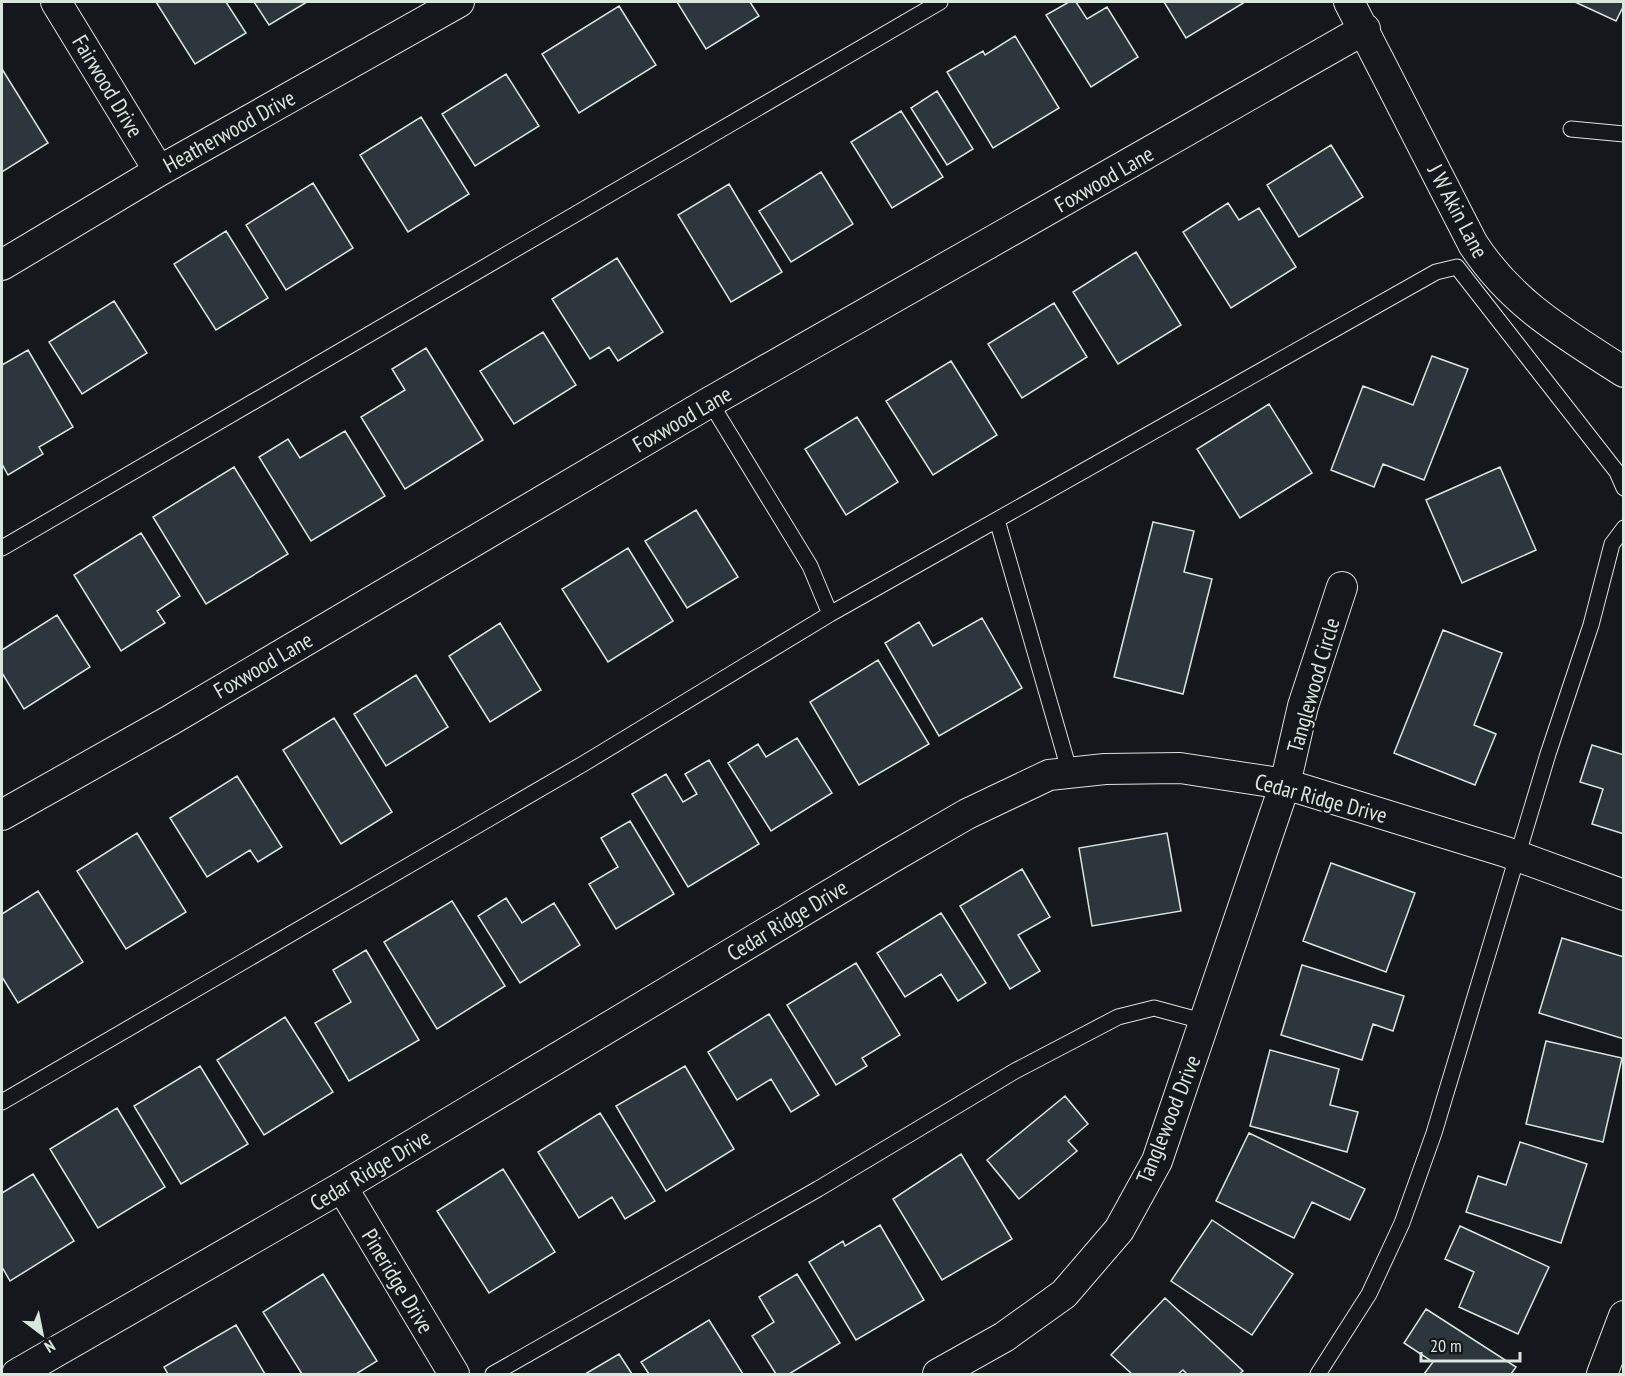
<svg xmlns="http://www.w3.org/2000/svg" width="1625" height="1376" viewBox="0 0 1625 1376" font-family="'PT Sans Narrow',sans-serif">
  <rect width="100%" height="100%" fill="#14181c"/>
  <path fill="#2c363c" stroke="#d8e6dc" stroke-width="1.5" d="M156,2H226L246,33L195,64Z
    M254,2H307L269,25Z
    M677,2H750L759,16L706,49Z
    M1069,2H1076L1087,19L1107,7L1138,57L1091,87L1046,15Z
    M1164,2H1245L1186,38Z
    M1575,2H1624V5L1616,21Z
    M619,6L656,65L579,113L542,54Z
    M1015,36L1059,108L993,148L947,72L983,51L985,55Z
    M2,69L48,143L2,172Z
    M506,74L539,126L475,166L442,114Z
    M937,91L973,149L947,165L911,108Z
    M901,111L943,177L892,208L851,142Z
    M421,117L469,194L408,232L360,155Z
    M1331,145L1363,197L1299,237L1267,185Z
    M821,172L853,224L791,262L759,211Z
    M313,183L353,248L286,290L246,225Z
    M729,184L782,272L731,302L678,215Z
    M1228,203L1239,220L1259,208L1296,267L1231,308L1183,232Z
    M226,231L268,298L216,330L174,264Z
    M1136,252L1181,325L1118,364L1073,292Z
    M617,258L663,332L618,361L609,347L590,359L552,299Z
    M114,301L147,353L82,394L49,342Z
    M1054,303L1087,357L1022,398L988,344Z
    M543,332L576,385L514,424L480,371Z
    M426,348L483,440L405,489L361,417L405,390L392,369Z
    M28,350L73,427L39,447L43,454L8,475L2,464V365Z
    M1432,356L1468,369L1424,480L1383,464L1374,487L1331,470L1363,386L1413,405Z
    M951,361L997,435L933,475L886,401Z
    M1269,404L1312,473L1240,518L1197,449Z
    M857,417L898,482L846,515L805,449Z
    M345,431L385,496L311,541L259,457L288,439L300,458Z
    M234,467L288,554L206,604L153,517Z
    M1500,467L1536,550L1462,583L1426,500Z
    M696,510L738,577L687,608L645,541Z
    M1153,522L1194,531L1184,572L1212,579L1183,694L1114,677Z
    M141,533L180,596L157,611L165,623L121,651L74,575Z
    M628,548L673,621L608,662L562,589Z
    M57,615L90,667L24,709L2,673V650Z
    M982,618L1022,688L939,736L885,643L919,622L933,646Z
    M500,623L541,690L490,722L449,656Z
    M1443,630L1502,653L1474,725L1496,734L1475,785L1394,753Z
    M878,660L929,744L859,785L810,702Z
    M416,675L448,727L386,766L354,714Z
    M334,718L392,812L341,844L283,750Z
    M797,738L832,793L771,831L728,763L758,744L766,757Z
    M1592,745L1624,755V834L1592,824L1603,789L1580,782Z
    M709,760L759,844L688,887L632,794L666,774L683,802L697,794L685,774Z
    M237,776L282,847L258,862L250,850L207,877L170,818Z
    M630,821L674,894L616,929L589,884L618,867L601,838Z
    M137,833L186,912L126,949L77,871Z
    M1167,833L1181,911L1092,926L1079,848Z
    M1331,863L1415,893L1386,972L1303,941Z
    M1022,869L1050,917L1018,935L1040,971L1010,989L960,906Z
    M38,891L83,962L18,1003L2,977V914Z
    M506,898L522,923L554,903L580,945L520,983L478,916Z
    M452,901L505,986L437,1029L384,942Z
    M941,913L986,983L958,1001L941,974L905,997L877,953Z
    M1562,938L1624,957V1039L1539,1013Z
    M366,950L419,1040L349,1081L315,1023L351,1002L333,970Z
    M856,963L900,1035L862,1058L867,1066L836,1085L787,1005Z
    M1302,965L1404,996L1393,1031L1373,1024L1362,1060L1281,1035Z
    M769,1014L819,1095L791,1112L771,1079L737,1100L708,1052Z
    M285,1017L333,1092L264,1135L217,1060Z
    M1546,1041L1622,1058L1603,1142L1526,1124Z
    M1270,1050L1339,1069L1330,1105L1358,1112L1347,1152L1250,1126Z
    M200,1066L248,1144L181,1184L134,1106Z
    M685,1066L734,1149L666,1191L616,1106Z
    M1065,1096L1088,1124L1068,1141L1077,1151L1019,1199L987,1160Z
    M117,1108L165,1187L98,1228L50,1149Z
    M600,1113L655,1201L625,1219L612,1197L579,1218L538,1152Z
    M1249,1133L1365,1189L1350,1220L1312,1202L1294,1238L1216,1201Z
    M1520,1142L1587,1164L1561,1243L1466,1212L1478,1176L1506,1185Z
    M961,1154L1012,1239L942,1280L893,1199Z
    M503,1169L555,1252L489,1293L437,1211Z
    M33,1174L74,1241L10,1281L2,1267V1193Z
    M1212,1220L1293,1274L1252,1335L1171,1281Z
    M880,1225L924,1300L856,1340L809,1262L843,1241L845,1246Z
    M1460,1226L1549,1267L1518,1334L1459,1307L1474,1272L1445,1259Z
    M323,1274L377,1361L356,1374H302L263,1312Z
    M797,1274L840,1343L789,1374H776L752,1336L774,1322L759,1297Z
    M1165,1298L1243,1371L1239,1374H1187L1183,1370L1178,1374H1132L1111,1355Z
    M1426,1309L1516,1367L1511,1374H1424L1433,1362L1404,1343Z
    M709,1320L743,1374H649L641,1362Z
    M236,1325L265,1374H168L164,1367Z
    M619,1354L632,1374H585Z"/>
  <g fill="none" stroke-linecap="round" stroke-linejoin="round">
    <g stroke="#d8e6dc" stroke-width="17">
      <path id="lane" d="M1571,129L1624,134
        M997,520L1070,773
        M2,548L940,2
        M830,614L1436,272L1457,267L1617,472L1624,488
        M2,1102L583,764L830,614L810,566L710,402
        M493,1374L818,1189L1015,1071L1118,1017L1154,1008L1206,1022
        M1318,1374L1369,1294L1402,1223L1434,1133L1548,754L1591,625L1612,544L1624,528"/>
    </g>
    <g stroke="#d8e6dc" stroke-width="32">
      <path id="street" d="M56,2L159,171
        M1349,2L1473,244C1512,304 1565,334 1624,372
        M2,265L159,171L459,2
        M2,815L169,721L710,402L1365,29
        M342,1187L454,1374
        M17,1374L342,1187L891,858L967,814L1049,775L1105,769L1180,768L1285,784L1506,852L1624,895
        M938,1374L1004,1337L1064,1294L1119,1230L1157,1161L1285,784L1303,706L1342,587
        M1602,1374L1624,1316"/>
    </g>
    <use href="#lane" stroke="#14181c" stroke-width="15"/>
    <use href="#street" stroke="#14181c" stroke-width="30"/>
  </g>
  <g text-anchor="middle" stroke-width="4.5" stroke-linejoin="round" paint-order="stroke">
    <g font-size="22" fill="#d8e6dc" stroke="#14181c">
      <text transform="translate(108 86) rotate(59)" y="8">Fairwood Drive</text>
      <text transform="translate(229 131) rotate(-29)" y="8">Heatherwood Drive</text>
      <text transform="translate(1104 179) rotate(-30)" y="8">Foxwood Lane</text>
      <text transform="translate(1458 211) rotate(62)" y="8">J W Akin Lane</text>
      <text transform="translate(682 419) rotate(-30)" y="8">Foxwood Lane</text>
      <text transform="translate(263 665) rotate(-30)" y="8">Foxwood Lane</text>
      <text transform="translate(1313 685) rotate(-74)" y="8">Tanglewood Circle</text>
      <text transform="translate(1321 798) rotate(15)" y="8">Cedar Ridge Drive</text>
      <text transform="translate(787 920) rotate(-31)" y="8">Cedar Ridge Drive</text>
      <text transform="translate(1168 1119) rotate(-68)" y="8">Tanglewood Drive</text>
      <text transform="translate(370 1170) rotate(-31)" y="8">Cedar Ridge Drive</text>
      <text transform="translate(398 1281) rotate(59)" y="8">Pineridge Drive</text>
    </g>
  </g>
  <rect width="1625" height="1376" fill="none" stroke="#d8e6dc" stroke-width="6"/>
  <g transform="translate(42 1334) rotate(148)" stroke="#14181c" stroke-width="4.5" paint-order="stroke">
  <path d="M0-4.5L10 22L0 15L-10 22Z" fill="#d8e6dc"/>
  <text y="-9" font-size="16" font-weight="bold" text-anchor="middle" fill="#d8e6dc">N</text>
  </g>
  <path d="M1421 1352v9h99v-9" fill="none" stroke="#d8e6dc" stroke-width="3"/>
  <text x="1430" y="1352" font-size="18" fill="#d8e6dc" stroke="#14181c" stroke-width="4.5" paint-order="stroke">20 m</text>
</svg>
